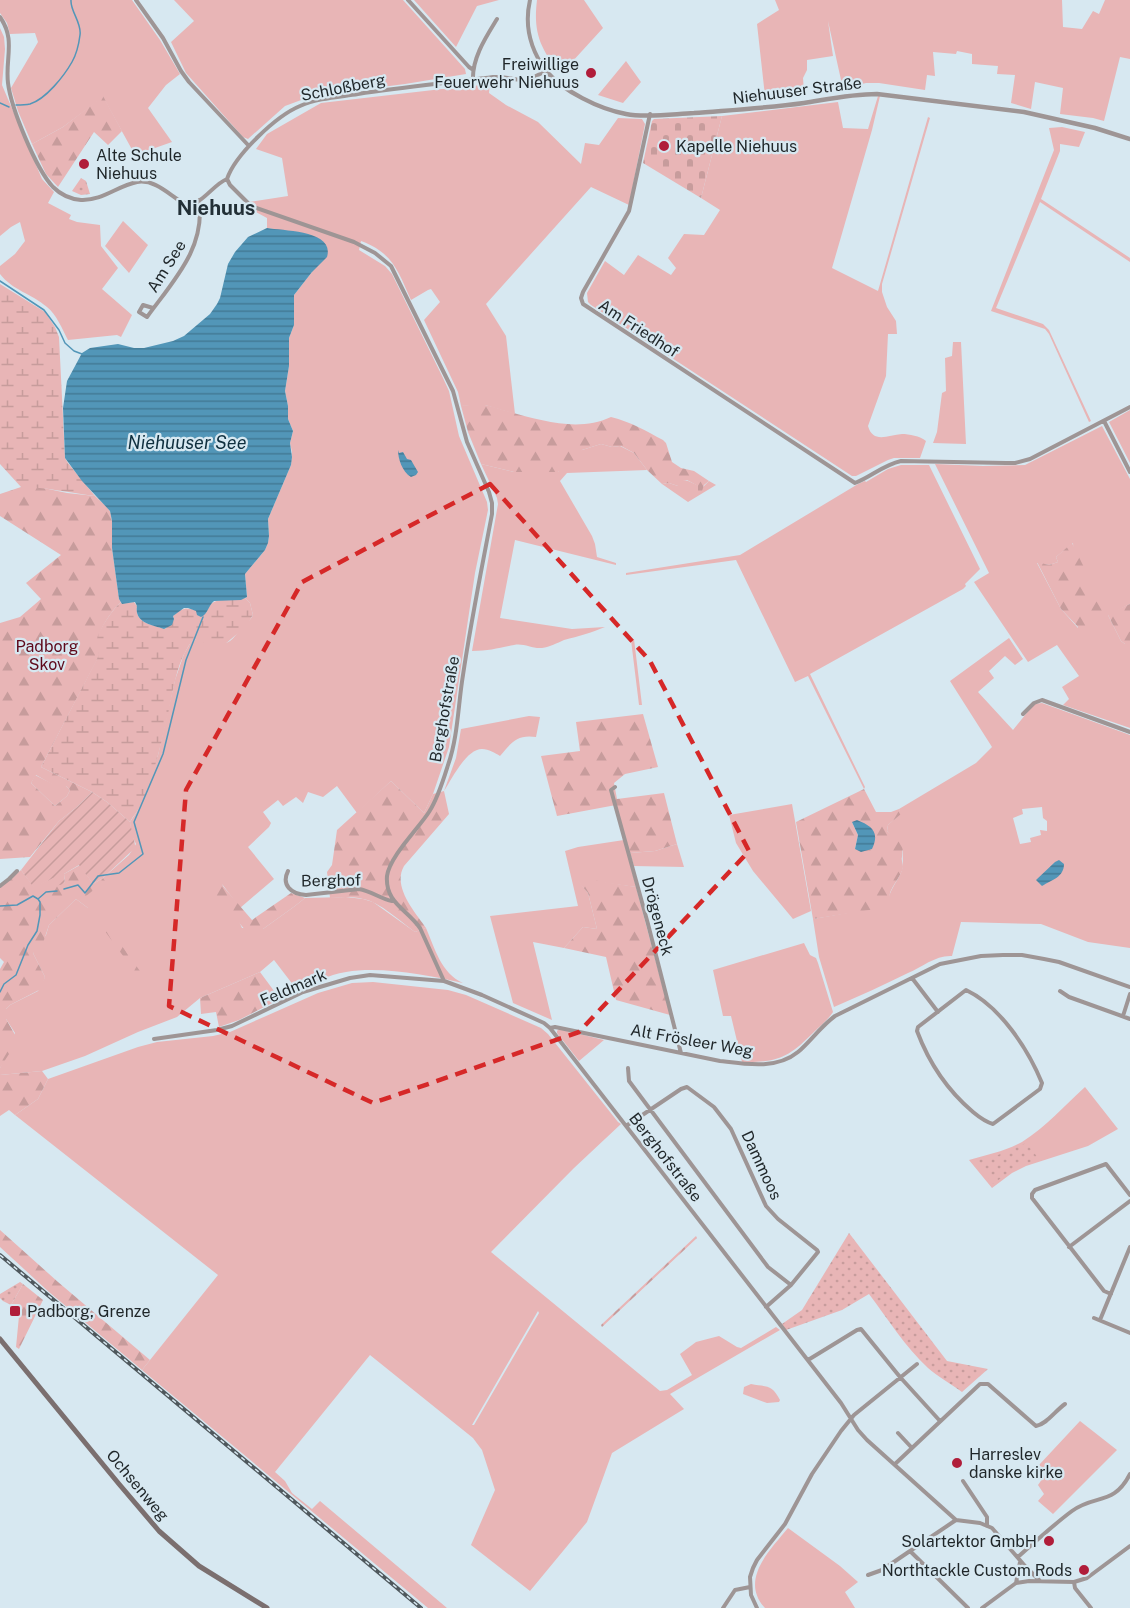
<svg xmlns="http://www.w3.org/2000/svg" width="1130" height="1608" viewBox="0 0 1130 1608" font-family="'Public Sans',sans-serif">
  <defs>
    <pattern id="forest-firs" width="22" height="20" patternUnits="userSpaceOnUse" patternTransform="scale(1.5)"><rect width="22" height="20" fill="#e8b5b6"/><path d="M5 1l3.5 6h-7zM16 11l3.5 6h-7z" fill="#c79c9c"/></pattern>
    <pattern id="wetland-marsh" width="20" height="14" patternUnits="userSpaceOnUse" patternTransform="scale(1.5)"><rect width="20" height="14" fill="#e8b5b6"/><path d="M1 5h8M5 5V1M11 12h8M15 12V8" fill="none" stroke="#c79c9c"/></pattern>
    <pattern id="cemetery-stones" width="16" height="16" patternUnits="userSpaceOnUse" patternTransform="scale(1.5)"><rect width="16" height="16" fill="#e8b5b6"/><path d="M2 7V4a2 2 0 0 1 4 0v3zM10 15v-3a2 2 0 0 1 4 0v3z" fill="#c79c9c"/></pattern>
    <pattern id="park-dots" width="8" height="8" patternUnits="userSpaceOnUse" patternTransform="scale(1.5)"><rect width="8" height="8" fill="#e8b5b6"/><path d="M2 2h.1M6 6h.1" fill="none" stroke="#c79c9c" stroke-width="1.8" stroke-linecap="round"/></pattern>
    <pattern id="garden-furrows" width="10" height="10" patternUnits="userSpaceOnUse" patternTransform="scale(1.5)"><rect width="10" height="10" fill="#e8b5b6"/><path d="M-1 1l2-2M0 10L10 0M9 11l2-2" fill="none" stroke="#c79c9c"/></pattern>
    <pattern id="water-rules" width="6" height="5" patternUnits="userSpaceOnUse" patternTransform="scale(1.5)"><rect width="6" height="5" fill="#5296b8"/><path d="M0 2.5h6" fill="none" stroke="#437a96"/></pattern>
  </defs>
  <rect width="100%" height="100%" fill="#d7e8f1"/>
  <path fill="#e8b5b6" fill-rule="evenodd" d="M0,0H132L160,40L180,74L166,85L148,108L172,142L135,155L103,97L63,127L32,144L18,111L11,88L38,42L35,33L10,34L7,23L0,13Z
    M174,0H403L465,69L466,74L405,84L312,96L285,106L248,139L243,137L186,73L171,42L194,21Z
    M414,0H499L477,6L456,47Z
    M537,0H584L603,28L561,74C540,49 533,32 537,0Z
    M775,0H1062L1063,27L1082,29L1093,11L1099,14L1105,0H1130V59L1120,57L1104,121L1093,118L1060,114L1063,88L1035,82L1031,109L1011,103L1015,75L997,74L998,66L972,64V54L957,51L956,54L933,52L935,76L927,75L925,90L879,83H866L843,89L828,21L833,56L807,60V70L803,78L804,92L765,96L757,24L779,10Z
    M0,28L4,37L5,49L2,85L42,179L54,192L48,203L71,215L69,219L77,222L100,225L101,246L118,268L102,289L132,315L121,337L117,335L68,340C62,329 57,315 47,307C32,294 12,290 0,274V266L15,254L25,241L20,222L11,227L0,236Z
    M626,61L641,82L623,103L598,95Z
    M490,82L489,93L506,105L538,122L581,164L585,143L599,145L618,118L642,119L645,124L629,205L591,187L486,304L506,336L515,414L485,405L461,406L458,392L424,320L440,302L431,289L428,290L411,300C398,271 393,253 361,241L359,250L385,266L392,274L443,378L449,391L459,436L487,502L488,510L475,573L449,747L433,794L424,813L391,781L357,813L337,786L323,797L308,792L303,803L296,797L283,806L278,800L263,812L271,823L269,827L248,847L274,879L240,908L222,884L242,928L263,929L295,906L305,898L346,897L363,899L373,902L415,932L426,928C435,949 441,973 463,983C428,975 381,966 346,972C328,975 313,983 297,990L274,960L260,972L200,998L177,1017L138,1032L85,1056L42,1071L0,1075V1068L15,1033L6,1019V1009L10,1005L38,991L45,977L33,953L46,935L49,925L76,899L88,908L85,896L104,881L103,878L129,855L136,844L131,833L130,822L138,810L143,799L158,755L175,680L184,654L191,642L197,639C207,643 220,647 230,641C234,638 237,633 240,630C246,625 249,622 253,615L250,603L245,598L247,597L245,574L265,550L268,543L269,536L268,519L291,465L292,452L290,443L293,431L288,419V406L285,391L289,366V338L294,325V295L312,272L274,229L267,228V218L245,206L249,202L288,196L282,158L256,149L267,134L321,103L442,89H471L474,88L478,84Z
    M878,96H880L872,130L832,268L878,291L928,117L930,118L882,284V292L887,307L896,321L897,334H888L886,376L868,426C873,444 888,435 902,434C909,434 920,436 926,441L920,458H894L888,460L856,476H852L591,305L588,302L587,293L605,261L624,275L638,255L671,275L676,268L668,258L684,234L704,235L720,210L701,198L722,116L838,102L843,128L868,129Z
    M1062,127L1085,132L1079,147L1060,144V151L1041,199L1130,258V262L1040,202L996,308L1043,324L1049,330L1091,421L1089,422L1049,334L1045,329L991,311L1054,150L1049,128Z
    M123,221L148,245L129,273L105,246Z
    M953,342H961L966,444L933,443L937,432L942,393L946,391L945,358L952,356Z
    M1130,410V463L1109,422Z
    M1102,426L1130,479V604L1108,615L1121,641L1125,644H1130V728L1063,705L1069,699L1062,687L1079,676L1057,645L1028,662L974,582L989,573L935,464L983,466L1025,465ZM1073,543L1078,628L1061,609L1037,563L1049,565L1058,562L1056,557Z
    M601,444L612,447L620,446L634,453L647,470L567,473L560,481L592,536L595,544L597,557L616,563V565L515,540L500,618L572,629L605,627C591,633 579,636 564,640C557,643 550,647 542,648C532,649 524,643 514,645C498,648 489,651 472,651L498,504L497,498L481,464L514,472H558L582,450Z
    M901,465H929L980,569L965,584L966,586L963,589L810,674L865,787L864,789L808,676L795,682L736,560L626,575V573L740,555L858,484L865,481L866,482L888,469Z
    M683,480C690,480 696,486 703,487L709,481L716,485L688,502L662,484L669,483L678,486Z
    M1009,638L1023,659L1015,665L1005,656L989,671L994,678L978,692L1013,730L1034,704L1042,703L1130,735V948L1088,942L1041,924L961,922L952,956C936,955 922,967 908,973C884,985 859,996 834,1007L819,957L813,919L847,913L889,897C891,888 899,879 902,870C904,864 902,858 903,851L887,831L888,825L900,814L899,809L976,763L992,747L950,681ZM1042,807L1043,818L1047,821V831L1040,830L1041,835L1030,838L1031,842L1020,844L1013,818L1023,814L1022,809Z
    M634,639L642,705H639L631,640Z
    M529,716L540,717L536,737C517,734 511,743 500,756C495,753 489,749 482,749C466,749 452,779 444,791L456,758L461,729Z
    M35,775L55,785L66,786L70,790L67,796L55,806L31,783Z
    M792,804L811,911L793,919L753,871L736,843L729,815Z
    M624,840L636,887L577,879L588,893L597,929L583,927L564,948L533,942L552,1020L513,1003L490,916L578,906L565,851L578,847Z
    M677,844L684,867L634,866L630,853L655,851Z
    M804,943L810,955L816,958L818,963L833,1012C828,1020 820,1026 814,1032C789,1057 778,1063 742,1062L731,1016H723L713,970Z
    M373,982L448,990L466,995L541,1028L548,1034L618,1122L621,1124L574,1168L491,1252L660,1391L667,1390L692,1375L680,1354L696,1342L719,1336L737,1347L741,1348L776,1327L780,1330L670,1394L684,1409L612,1453L587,1522L530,1591L471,1545L495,1490L482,1450L473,1438L370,1355L275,1472L285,1481L292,1493L312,1509L320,1501L447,1608H428L142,1370L218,1275L15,1115L38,1099L48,1079L138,1047L157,1042L213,1036L230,1032L318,993L352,983ZM538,1311L539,1313L474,1425H472Z
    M559,1029L604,1040L579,1061L557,1033V1031Z
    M1085,1087L1118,1129L1088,1146L1026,1166L1012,1173L992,1188L969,1160C987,1155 1006,1151 1022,1142C1046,1127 1064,1106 1085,1087Z
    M751,1384C767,1387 772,1384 780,1400L779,1402L767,1403L743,1394L744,1387Z
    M1080,1421L1117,1450L1053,1514L1038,1501L1044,1494L1038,1485L1047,1472L1039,1465Z
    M788,1528L840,1566L858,1582L845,1592L855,1608H765C739,1580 770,1550 788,1528Z"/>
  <path fill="url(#forest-firs)" fill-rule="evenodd" d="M103,96L122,131L108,145L94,132L58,187L46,174L32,144L63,127Z
    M478,404C489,405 500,409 510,412C543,421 579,432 611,417C631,422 646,431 663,440L666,443L672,462L681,468L694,471L709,481L704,485L702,491H698V486L687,480H683V491H680L678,486L669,483L662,484L647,470L634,453L621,446L612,447L601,444L582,450L581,458L579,461L558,472H514L481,464L468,432L461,406Z
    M21,487H39L67,493L95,496L107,507L110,511L112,521V548L119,599L121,602C113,609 99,629 98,640C97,645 99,649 100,654L41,767L92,792L77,807L59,821L30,857L0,859V623L20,617L41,599L26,583L61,555L0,516V494ZM36,775L55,786H66L70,790L67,796L55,806L31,783Z
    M1072,543L1107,614L1130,604V644H1125L1121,641L1108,615L1081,629L1079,628L1061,609L1037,562L1049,565L1058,562L1056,557Z
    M643,714L658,767L625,774L614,783L617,799L664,793L677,844L655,851L630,853L616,805L557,816L541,756L580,751L576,722Z
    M391,781L424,813L433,794L444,791L449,814L404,866C392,887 415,912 426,928L415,932C401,922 380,902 363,899C352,896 340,897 330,898L327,872L332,865L337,830Z
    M864,789L876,812H891L899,809L901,814L888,825L887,831C891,836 899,838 901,843C904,848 902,852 902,857C901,860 903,863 903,867C902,876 888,890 890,897C890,900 893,903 894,906L813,919L796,822ZM852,822L872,849H855L858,835Z
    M80,865L93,884L103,878L105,881L86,896L155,992L151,994L88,908L76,899L49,925L41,949L33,953L45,977L41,989L10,1005L6,1009V1019L18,1040L0,1068V969L4,962L0,958V888L21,870L34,887L54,877L65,884L64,874Z
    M580,878L636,887L670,1015L616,1000L606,957L564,948L583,927L597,929L588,893L576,879Z
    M221,884L252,920L291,893L305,898L295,906L263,929C261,934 258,939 252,938L212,891Z
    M260,972L280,999L239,1020L219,1027L216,1012L201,1014L200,998Z
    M42,1071L48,1079L38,1099L15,1115L9,1110L0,1116V1075Z
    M0,1230L58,1282L150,1360L142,1370L49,1292L0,1247Z
    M696,1236L697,1238L602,1327L601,1325Z
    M23,1284L43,1300L19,1349L16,1347L19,1316L16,1309L11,1305Z"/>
  <path fill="url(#wetland-marsh)" d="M0,284L45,312L55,327L59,337L65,458L68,463L95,496C70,493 46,487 21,487L0,464Z
    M245,598L250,603L253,615C251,617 250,620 249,623C246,626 227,643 225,644C220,644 211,645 206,643C197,641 195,635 188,647C175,668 173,694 167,718C160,748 153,779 140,807C137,812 133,816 130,822L107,802L92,792L41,767L99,655C99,650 96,645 97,640C98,630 113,609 121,602L122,604L134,602L137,606C134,623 152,625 165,629L174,619L173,616C186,603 191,610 206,613C212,593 230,603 245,598Z"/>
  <path fill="url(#cemetery-stones)" d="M722,116L701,198L643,163L652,121L654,119Z"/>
  <path fill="url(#park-dots)" d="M81,178L86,181L90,194L81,195L72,191Z
    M1026,1143L1039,1159L1016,1167L993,1184L975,1160L998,1155Z
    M849,1233L947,1361L988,1369L962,1392C951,1384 937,1376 928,1368C905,1347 888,1319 869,1294L842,1310L786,1330L782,1324L802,1310Z
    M20,1282L23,1284L11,1305L3,1301L0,1298V1294Z"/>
  <path fill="url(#garden-furrows)" d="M92,792L107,802L130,822C131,830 136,843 135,848L103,878L93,884L79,865L64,874L65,884L54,886L53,878L34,888L21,870L59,821L77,807Z"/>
  <path fill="url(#water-rules)" d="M267,228C284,231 335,230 327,257L312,272L294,295V325L289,338V366L285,391L288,406V419L293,431L290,443L292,457L291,465L268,519L269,536L268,543L265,550L245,574L247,597L241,600L214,601C208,606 208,614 201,617L197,615L196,611L188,608H184L173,616L174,619L172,625L164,629C152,625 134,623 137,606L135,602L122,604L119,599L112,548V521L110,511L82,481L65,458L63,408L67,381L82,353L90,348L118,344L134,348H144L173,341L184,336L210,314L217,304L220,298L228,264L235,252L248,237Z
    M398,450L399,453L403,452L407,459L411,460L418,472L416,475L411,477C402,472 398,458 398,450Z
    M857,820C872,826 880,832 872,849L861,852L855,849L858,835L852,822Z
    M1059,860L1064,864C1064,877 1052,880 1042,886L1036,880L1055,862Z"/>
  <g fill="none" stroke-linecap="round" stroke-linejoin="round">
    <path stroke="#5296b8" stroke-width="1.5" d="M0,103L9,107
      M16,105C20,105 25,105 30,104C46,99 64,76 72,62C76,55 79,43 80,35C82,23 70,11 71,0
      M0,281L44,310L59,330L65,343L74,351L82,354
      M64,889L78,885L85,893L98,876L119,873L143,854L134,822L163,754L186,660L203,617
      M0,906L17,905L33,896L38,899
      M0,992L4,984L16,975L28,945L37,931L40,915V902L38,899L46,892L57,891"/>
    <path stroke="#9e9595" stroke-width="4" d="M136,0L163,38L181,71L189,82L249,146
      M408,0L469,67L472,69
      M0,17C16,40 5,58 8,83C11,108 36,169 53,187C60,194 70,199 81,200C102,201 117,186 137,182C160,178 178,206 190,204C203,203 214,184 227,179C235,155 276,116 300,106C318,98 339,97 358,94C403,87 448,83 493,77C504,76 514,80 525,80C532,79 539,74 546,71C530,49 524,26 530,0
      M473,80C472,58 486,37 497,19
      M650,114L629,211L583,292L581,298L583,304L855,483C871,477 883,465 901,461L1006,463H1015L1030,459L1130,407
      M227,179L230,185L251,206L354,242L375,253L391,266L453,391L467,442L489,492L492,503V514C482,567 471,621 463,675C458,705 458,737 448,765C443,781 438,798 429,812C418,829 390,856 387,876C385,903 407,909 420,928L444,981
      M153,308L143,305L139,312L147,317C173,281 206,248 199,200
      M1104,421L1130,472
      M1023,714L1034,703L1042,700L1130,732
      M615,787L611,790L648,924L681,1053
      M288,871C281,885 291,894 306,895L359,889C371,891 381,899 392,901
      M0,886L9,879L17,871
      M912,978L938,1012
      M966,990C1000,1006 1028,1049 1042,1083L1040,1089L993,1124C986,1122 979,1117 973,1112C947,1090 929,1063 917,1031L918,1027Z
      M1060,991L1069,997L1130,1019
      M1123,1016L1130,994
      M550,1028L555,1027L720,1061C745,1064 776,1070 798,1052C811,1041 821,1026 835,1016L940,964L981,956L1003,955H1022L1044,959L1059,962L1130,987
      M154,1039L217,1030L232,1026L303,992L350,978L370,975L444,981L482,995L544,1023L550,1028L841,1403L858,1430L867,1440L956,1520L980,1523L992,1528L1025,1566L1040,1581
      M628,1068L629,1081L768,1267L791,1285
      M626,1126L681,1089L687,1087L714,1107L731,1129L766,1206L778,1219L817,1250L818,1252L791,1285L766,1307
      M1069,1247L1130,1201
      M1111,1294L1104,1291L1032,1198V1194L1035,1190L1106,1164L1130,1195
      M1094,1318L1130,1333
      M1100,1320L1130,1247
      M808,1360L857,1330L861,1329L900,1377L940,1421
      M898,1433L912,1448
      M895,1464L980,1384H988L1036,1426C1047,1424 1055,1411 1065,1404
      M963,1481L987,1517V1526
      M956,1520L910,1551L968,1608
      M1018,1557C1035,1542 1053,1525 1072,1511C1095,1494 1114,1506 1130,1474
      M868,1575L882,1570L910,1551
      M1074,1582L1075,1588L1091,1608
      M1016,1583L1020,1562
      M723,1608L735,1590L750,1587
      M757,1608L751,1595L750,1577L753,1568L757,1560L785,1524L812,1474L841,1431L854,1415L917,1364
      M982,1608L1016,1583L1029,1581L1074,1582L1087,1578L1130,1546"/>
    <path stroke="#9e9595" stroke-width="4.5" d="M546,71C563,91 599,109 626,114C646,118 673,114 694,113C731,110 768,108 804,103C829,99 852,94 877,94L1024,112L1095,128L1130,139"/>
    <path stroke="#7b6f6f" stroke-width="5" d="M0,1339L119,1484L159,1531L199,1566L267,1608"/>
    <g stroke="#4f585d" stroke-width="4">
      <path id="rail" d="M0,1255L421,1608"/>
    </g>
    <use href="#rail" stroke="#d7e8f1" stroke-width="1.5" stroke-dasharray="4.5" stroke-linecap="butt"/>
  </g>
  <path fill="none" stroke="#d62828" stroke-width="4.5" stroke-dasharray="12 8" stroke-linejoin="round" d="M490,484L650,661L749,851L579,1032L373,1103L169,1006L186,790L302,582Z"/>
  <g fill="#b01d3a" stroke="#d7e8f1" stroke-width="2">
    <circle cx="591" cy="73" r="6"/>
    <circle cx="664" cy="146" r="6"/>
    <circle cx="84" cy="164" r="6"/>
    <rect x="9" y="1305" width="12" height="12" rx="3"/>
    <circle cx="957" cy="1463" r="6"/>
    <circle cx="1049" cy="1541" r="6"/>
    <circle cx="1084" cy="1570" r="6"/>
  </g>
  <g text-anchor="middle" stroke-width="4.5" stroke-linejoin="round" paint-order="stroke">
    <g font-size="16" fill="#1f2629" stroke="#d7e8f1" text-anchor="start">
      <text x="579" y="70" text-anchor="end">Freiwillige<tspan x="579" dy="18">Feuerwehr Niehuus</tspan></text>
      <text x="676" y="152">Kapelle Niehuus</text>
      <text x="96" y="161">Alte Schule<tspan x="96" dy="18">Niehuus</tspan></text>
      <text x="27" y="1317">Padborg, Grenze</text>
      <text x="969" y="1460">Harreslev<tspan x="969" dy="18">danske kirke</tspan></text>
      <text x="1037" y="1547" text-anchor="end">Solartektor GmbH</text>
      <text x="1072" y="1576" text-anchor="end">Northtackle Custom Rods</text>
    </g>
    <g font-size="16" fill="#1f2629" stroke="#d7e8f1">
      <text transform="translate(343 87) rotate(-11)" y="6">Schloßberg</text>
      <text transform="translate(797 90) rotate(-7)" y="6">Niehuuser Straße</text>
      <text transform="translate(166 266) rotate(-58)" y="6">Am See</text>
      <text transform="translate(639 328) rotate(33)" y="6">Am Friedhof</text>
      <text transform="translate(444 709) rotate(-80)" y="6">Berghofstraße</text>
      <text transform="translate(331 880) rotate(-1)" y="6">Berghof</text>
      <text transform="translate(658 916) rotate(75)" y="6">Drögeneck</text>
      <text transform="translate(293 987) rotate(-23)" y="6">Feldmark</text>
      <text transform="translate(692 1040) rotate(10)" y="6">Alt Frösleer Weg</text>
      <text transform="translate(666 1157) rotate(52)" y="6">Berghofstraße</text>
      <text transform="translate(762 1165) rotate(65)" y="6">Dammoos</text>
      <text transform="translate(138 1485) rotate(50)" y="6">Ochsenweg</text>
    </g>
    <g font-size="16" fill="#5e091b" stroke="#d7e8f1">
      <text x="47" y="652">Padborg<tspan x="47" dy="18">Skov</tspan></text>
    </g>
    <g font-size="18" font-style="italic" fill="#0f2f3e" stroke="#d7e8f1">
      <text x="187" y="449">Niehuuser See</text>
    </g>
    <g font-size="20" font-weight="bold" fill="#222f36" stroke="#d7e8f1">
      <text x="216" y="215">Niehuus</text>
    </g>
  </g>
</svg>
